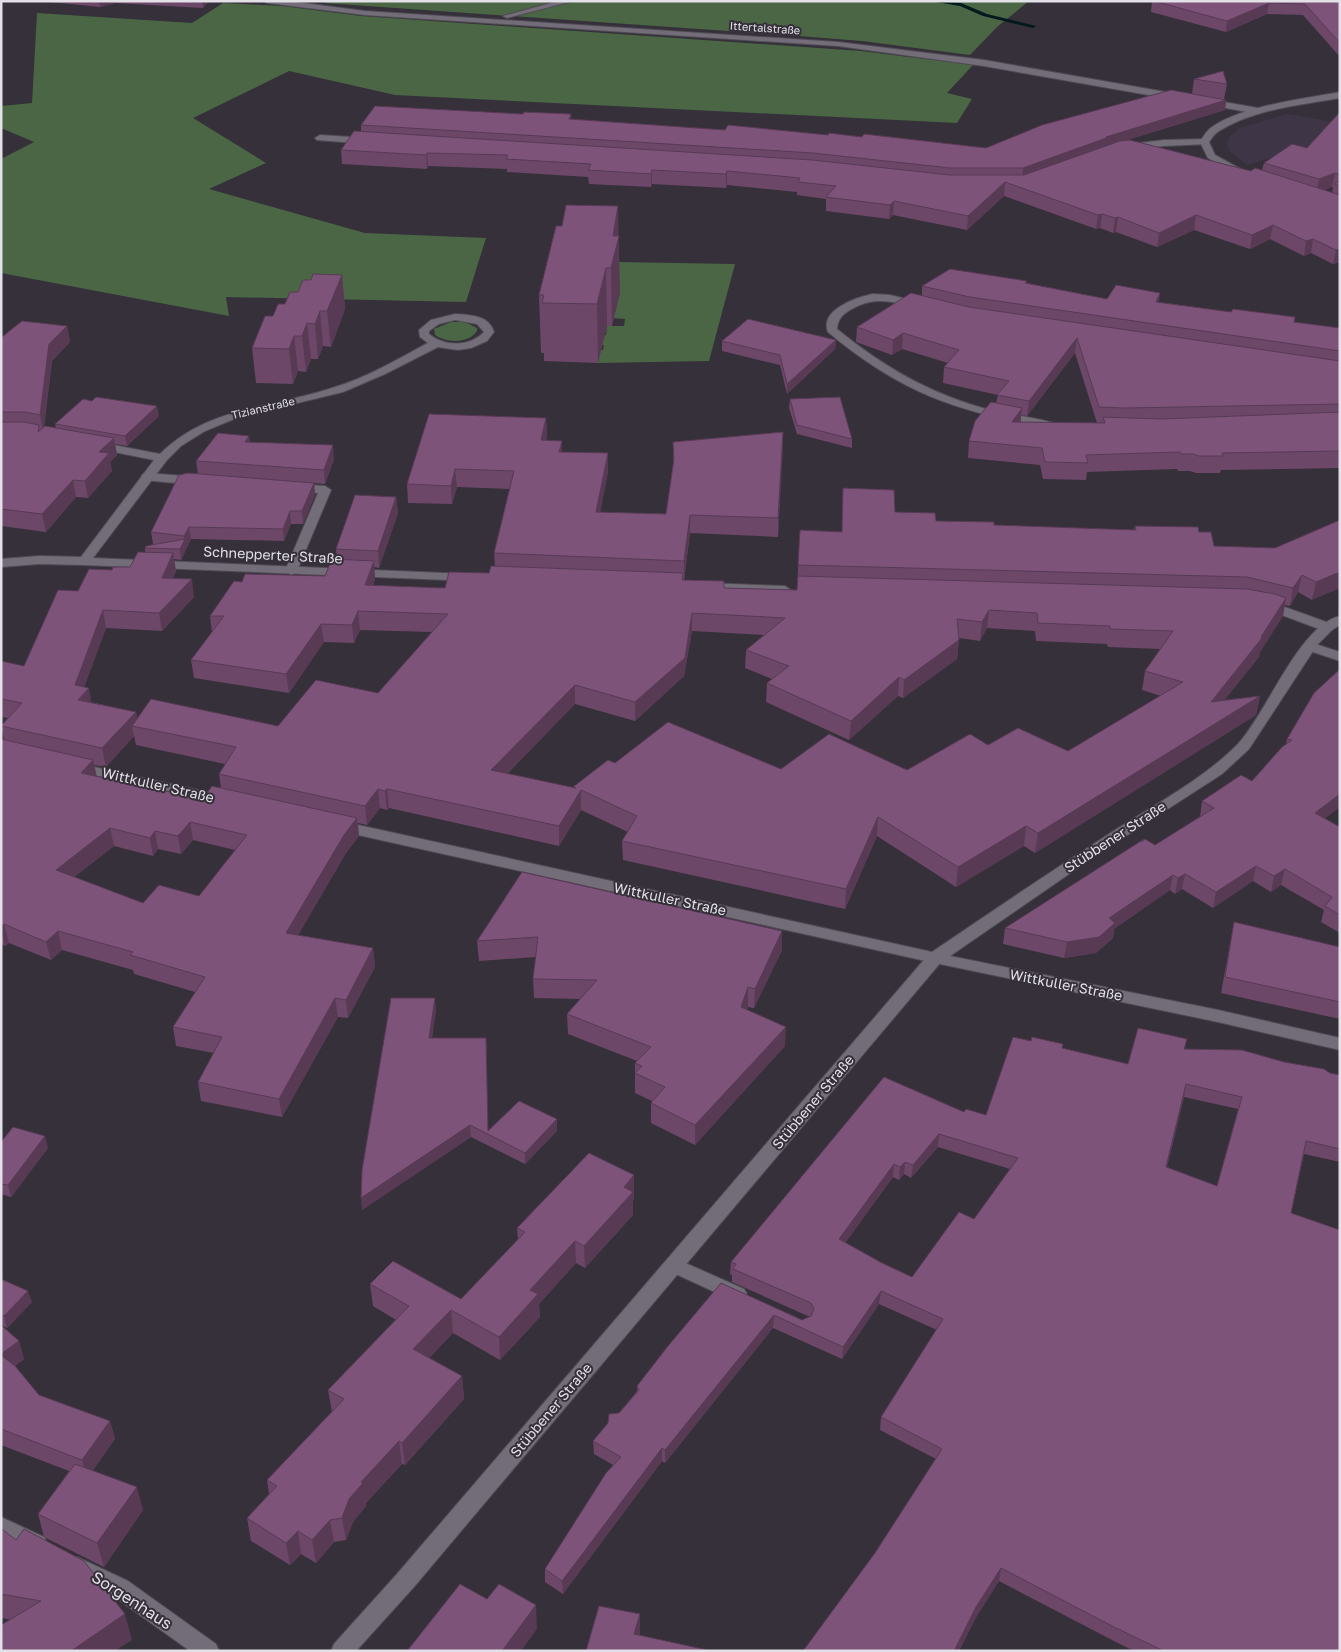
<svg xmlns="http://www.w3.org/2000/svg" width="1341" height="1652" viewBox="0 0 1341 1652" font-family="'Golos Text',sans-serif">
  <rect width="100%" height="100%" fill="#35303a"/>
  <path fill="#3e3647" d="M1287,114L1340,123V160L1297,149L1247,165L1231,152L1227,144L1230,136L1240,128Z"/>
  <path fill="#4a6644" d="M327,1H1029L997,27L970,55L862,41L786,35L324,3Z
    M223,3L282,6L361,16L861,51L973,65L947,93L972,99L957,123L395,95L289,71L193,118L266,163L209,189L365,233L486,238L466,302L226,297L229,316L1,273V159L34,142L1,128V106L32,103L37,13L192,23Z
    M617,262L735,264L709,361L598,363L600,350H603L604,345H601L603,336L606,335L607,326H624L625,319L609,318L602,300H618Z
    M451,322H465L477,328V331C469,344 446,343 435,335L434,329Z"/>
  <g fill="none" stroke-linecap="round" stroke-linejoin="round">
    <path fill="#021a1d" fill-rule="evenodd" d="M930,1L961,3L987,14L1036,26L1033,28L983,16L960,6Z"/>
    <g stroke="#504c54" stroke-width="2">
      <path id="lane" d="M147,473L197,477L203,481L197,485L143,480L141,477L143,474Z
        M295,484L325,486L331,490L297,571L291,575L285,571L318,493L291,491L289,488Z
        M39,556L84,557L90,561L84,565L39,564L1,567V559Z
        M1309,642L1340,652V661L1304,649L1302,646Z
        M674,1258L744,1289L747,1294L744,1299L737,1301L730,1299L667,1270L665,1265L667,1260Z
        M1,1517L44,1537L48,1544L44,1551L37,1553L1,1536Z
        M77,1557L128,1581L216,1644L219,1651H190L112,1595L69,1573L66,1566L69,1559Z"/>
    </g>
    <g stroke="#504c54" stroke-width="2">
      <path id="street" d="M263,1H288L365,11L838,42L984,60L1177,94L1181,97L1177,100L984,66L838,46L365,15L267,3Z
        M558,1H573L507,18L503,16Z
        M1207,99L1258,108L1262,111L1258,114L1204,104V100Z
        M320,135L368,138L373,141L368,144L317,140L315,138Z
        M1205,139L1208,140V144L1164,146L1131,150L1126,147L1131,144L1164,140Z
        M873,294L890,295L923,303L924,305L919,308C892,302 875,295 850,310C842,315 838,319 837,329C883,367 932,395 990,410C1011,415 1033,417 1054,423L1056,425L1054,427L1050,428C957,412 901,393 828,332C819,310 857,297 873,294Z
        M455,314C470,315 489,315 494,332L487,341L471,348L458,350L438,347L385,374L343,392L239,417L205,431L181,446L167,460L93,558L467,574L472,575L473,578L472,581L84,565L78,561L154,460L94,448L92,446L94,444L98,442L160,454C208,406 274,408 335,387C368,377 398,359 428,343L420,337L419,330L431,320ZM455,320L477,324L484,332C470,347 445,347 429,334V331L439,324Z
        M705,583L785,586L791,590L785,594L700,590L699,587L700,584Z
        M1265,600L1332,624L1334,627L1332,630H1322L1260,607L1258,604L1260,601Z
        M935,953L941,954L943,958L941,962L413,1588L356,1651H331L334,1644L397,1574L929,954Z"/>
    </g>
    <g stroke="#504c54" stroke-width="2">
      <path id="secondary" d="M1340,92V98C1301,105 1254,109 1219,131C1215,133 1212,138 1209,142L1215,155L1244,171V175H1238L1208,158L1200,142C1203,137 1207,130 1212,127C1242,106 1303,99 1340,92Z
        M1340,616V625L1332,630L1317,645L1249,749L1222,774L1098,854L950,956L1218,1010L1340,1038V1050L1218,1022L935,963L340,831L335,829L332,826L335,823L340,821L932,952C990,913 1048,873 1106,836C1150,807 1200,782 1237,745C1267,714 1298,626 1340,616Z
        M76,763L225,796L230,797L232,800L230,803L225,804L71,770L69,767L71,764Z"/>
    </g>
    <use href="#lane" fill="#736d79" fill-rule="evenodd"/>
    <use href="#street" fill="#736d79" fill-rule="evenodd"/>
    <use href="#secondary" fill="#736d79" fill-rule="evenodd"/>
  </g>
  <path fill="#6c4768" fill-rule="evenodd" d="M39,1H209L203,8L116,3L100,7Z
    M1152,1H1340V57L1303,15L1267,14L1226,32L1151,12Z
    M1194,79L1227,84L1224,99L1226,100L1225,110L1127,140L1251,171L1262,170L1264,163L1307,148L1340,112V262L1333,264L1311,253L1304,256L1270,239L1250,249L1194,230L1157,247L1116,232L1113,233L1100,228L1096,229L1004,196L967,230L893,215L889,219L826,211V199L797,195V192L727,185L726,188L652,184L651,187L589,184L588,177L507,172V169L428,166L427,169L342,164L341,150L361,131V125L523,114H571V119L725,130L862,137L986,148L1192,94ZM1332,187H1333L1332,193L1324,190Z
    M618,236L620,293L612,326H607L598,363L544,361V353H541L539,295Z
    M342,275L345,309L331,347L323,346L318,359H311L306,372L298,371L293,384L256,383L252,348L273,316L285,304L311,280Z
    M1027,281V283L1107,299L1160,293L1158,302L1231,312L1295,317L1294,322L1340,328V468L1221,470L1220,473H1196L1190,471H1178L1177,469L1087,472L1086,480L1043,479L1040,465L968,458L969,441L996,403L998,395L943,383L944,367L948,363L902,349L892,355L856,342L857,327L922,296V286ZM1075,353L1097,423H1102L1021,422V415L1027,416Z
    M67,326L70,342L52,361L44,427L56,428L55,424L159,416L127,446L115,444L117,455L110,462L112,471L88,498L76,497L46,532L1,526V342Z
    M836,340L835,349L787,394L780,365L722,351V341Z
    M790,399L852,439V448L797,434L789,408Z
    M546,418L547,436L546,440L562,441V452L608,453V471L600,512L666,514L673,465V442L783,432L778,537L690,533L684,580L724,581V588L797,590L800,530L842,532L843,488L895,512L936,521L994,525L1134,530L1135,526L1199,532L1214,546L1275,548L1340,520L1312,600L1298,592L1290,606L1285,605L1283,616L1260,652L1259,657L1224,700L1260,696L1256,715L1035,853L1024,846L956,887L877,836L845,909L623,860L622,841L628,832L581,810L559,846L389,808L387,810L380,808L367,825L358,823L359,836L346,853L298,935L373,948L375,967L348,1018L338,1017L282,1117L201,1101L198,1082L214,1053L176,1046L173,1027L195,992L134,974L133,970L62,950L51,960L9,943L5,946L1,944V739L4,740L1,726L8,718L1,717V661L24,666L78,591L112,570L130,567L145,552V548L153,544L151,532L198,474L196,461L249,436L250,442L334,459L325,484L314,483L315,495L303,524H291L284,541L191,539L181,560L174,559L176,571L173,578L194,597L162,631L106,628L84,687L91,702L136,712L137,719L278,726L378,693L432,632L360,630L354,643L324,642L289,693L194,678L191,660L212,632L210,616L242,582L325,576L337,559L336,549L396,497L398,513L379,568L374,567L375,579L373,586L445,588L489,573L495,566L494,553L510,489L457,487L452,504L408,503L407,484ZM987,628L1035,631L1036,641L1107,644L1108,647L1160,649L1145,671L1142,690L1161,696L1068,751L988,745L907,770L781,769L615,763L573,788L507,774L575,704L635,721L684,676L692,631L764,635L746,650L745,668L772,679L767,683L766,702L849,740L898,696L903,698L957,659L959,638L980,641ZM134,736L136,745L225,764L219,774L221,788L203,799L96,776L94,765L106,767ZM193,840L235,850L199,896L143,903L74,877L114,846L153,856L158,849L181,854Z
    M1340,669V807L1325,818L1340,827V933L1321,922L1324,910L1281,885L1271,892L1253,881L1213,908L1182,889L1175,894L1170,890L1114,929L1113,938L1096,953L1064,958L1003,944L1005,928L1143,841L1155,845L1200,817L1202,801L1252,781L1286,744L1287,739Z
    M522,872L782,931V950L754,1008L748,1007L747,1010L785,1046L695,1145L651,1123V1103L652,1101L635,1093V1063L637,1061L568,1034L567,1014L580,999L534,998L533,979L536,957L479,961L477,941Z
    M1234,922L1340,947V1019L1221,993Z
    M436,1009L432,1038H486L488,1131L557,1119V1131L525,1164L471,1137L362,1210Z
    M1187,1039L1185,1049L1284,1062L1340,1075V1162L1304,1154L1291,1213L1340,1651H1134L1112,1640L999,1581L975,1619L959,1651H803L875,1553L936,1459L880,1430L881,1417L937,1330L879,1304L842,1359L773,1328L665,1463L662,1461L563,1594L545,1582V1569L613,1465L594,1454L593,1441L619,1413L637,1391V1386L721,1283L802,1320L810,1317L732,1282V1275L730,1274L731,1262L964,1112L986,1115L1031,1041L1063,1044L1062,1048L1128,1064ZM1184,1097L1238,1109L1217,1186L1167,1167ZM938,1147L1010,1169L974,1219L912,1277L882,1263L845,1243L893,1177L899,1180L904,1174L911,1178Z
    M1,1142L48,1148L11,1197L1,1194Z
    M634,1198L633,1200V1215L585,1268L576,1263L539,1304L540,1317L500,1360L453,1333L429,1358L462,1376L464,1399L405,1465L402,1464L366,1503V1506L353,1522L346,1540L334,1542L316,1563L301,1554L290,1565L251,1541L247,1518L269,1494L267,1480L332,1412L328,1390L396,1320L373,1306L370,1284L461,1299L518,1240L517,1228Z
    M1,1279L32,1302L7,1328L2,1326L19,1341L24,1359L15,1366L39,1395L110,1421L115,1439L93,1470L143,1510L104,1567L44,1537L38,1514L69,1471L1,1445Z
    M1,1531L132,1640L1,1618Z"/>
  <path fill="#583a55" d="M99,1H115L116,3L100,7Z
    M202,1H209L203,8Z
    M1269,3L1267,14L1226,32L1227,21Z
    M1226,100L1225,110L1108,146L1022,179L1023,168L1106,137Z
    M427,153L428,166L427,169L426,155Z
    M652,170V184L651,187V174Z
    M727,171V185L726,188V174Z
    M1335,173L1332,187L1316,193L1319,179Z
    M1005,182L1004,196L967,230L968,216Z
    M894,201L893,215L889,219L890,205Z
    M618,206L620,293L612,326L611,268L613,236Z
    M1102,214L1100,228L1096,229L1098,215Z
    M1196,215L1194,230L1157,247L1159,233Z
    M1118,217L1116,232L1113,233L1115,218Z
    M1273,225L1270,239L1250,249L1252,235Z
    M1313,239L1311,253L1304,256L1306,241Z
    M1340,249V262L1333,264L1336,250Z
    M606,268L607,326L598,363L597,304Z
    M342,275L345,309L331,347L327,311Z
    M1160,293L1158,308L1156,302Z
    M320,311L323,346L318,359L315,324Z
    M307,323L311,359L306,372L302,336Z
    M67,326L70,342L52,361L43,432L40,415L49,344Z
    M903,333L902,349L892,355L893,340Z
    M294,336L298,371L293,384L289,349Z
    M1077,338L1075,353L1027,416L1029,401Z
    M836,340L835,349L787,394V384Z
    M157,406L159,416L127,446L125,436Z
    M1022,408L1020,425L1012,422Z
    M546,418L547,436L541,458V440Z
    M783,432V450L778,537V518Z
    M249,436L251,450L245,442Z
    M114,438L117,455L110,462L112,471L88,498L85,481L99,452Z
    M562,441V459L559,452Z
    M333,445L334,459L325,484L324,470Z
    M608,453V471L597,530L596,512Z
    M455,469L457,487L452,504L451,486Z
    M73,480L76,497L46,532L42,514Z
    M314,483L315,495L303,524L302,511Z
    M396,497L398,513L379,568L378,551Z
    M290,511L291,524L284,541L283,529Z
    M690,515V533L684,580V561Z
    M189,527L191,539L186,549L184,536Z
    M185,539L186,549L181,560L180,549Z
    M173,553L176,571L165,596L162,578Z
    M374,561L375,579L367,604L365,585Z
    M1340,572V588L1312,600L1316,582Z
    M1302,575L1298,592L1290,606L1293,588Z
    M192,579L194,597L162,631L159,613Z
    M1286,598L1283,616L1260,652L1259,657L1208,721L1211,702L1261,637Z
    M103,610L106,628L81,696L89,688L92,707L81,718L75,685Z
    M989,610L987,628L980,641L982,622Z
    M358,611L360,630L354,643L352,625Z
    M692,613V631L684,676L635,721V702Z
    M321,624L324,642L289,693L286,674Z
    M959,640L957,659L903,698L904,680Z
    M899,677L898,696L849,740L851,721Z
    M575,685V704L492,789L491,770Z
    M1260,696L1256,715L1035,853L1038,833Z
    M136,712L139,727L132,726L134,736L106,767L102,748Z
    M93,760L97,777L81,773Z
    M378,789L380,808L367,825L365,806Z
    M387,789L389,808L387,810L385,791Z
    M581,790V810L559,846V826Z
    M1340,794V807L1312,828L1315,813Z
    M878,817L877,836L845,909L846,889Z
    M357,818L359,836L346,853L289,951L286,933L344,835Z
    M190,822L193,840L181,854L178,836Z
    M1026,826L1024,846L956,887L958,867Z
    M110,828L114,846L60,888L56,870Z
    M155,831L158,849L153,856L150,838Z
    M1256,866L1253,881L1213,908L1216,892Z
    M1285,869L1281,885L1271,892L1274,876Z
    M1185,874L1182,889L1175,894L1178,878Z
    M1173,875L1170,890L1114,929L1113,938L1096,953L1064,958L1067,942L1109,918Z
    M4,924L9,943L5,946L1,931V927Z
    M58,931L62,950L51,960L46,942Z
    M782,931V950L754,1008L755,989Z
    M373,948L375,967L348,1018L346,1000Z
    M748,987V1007L741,1027V1007Z
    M335,998L338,1017L282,1117L279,1099Z
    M435,998L436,1009L430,1049L429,1038Z
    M786,1027L785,1046L695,1145V1125Z
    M1186,1084L1184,1097L1164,1180L1166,1167Z
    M557,1119V1131L525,1164V1153Z
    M470,1125L471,1137L362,1210L361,1198Z
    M939,1134L938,1147L911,1178L913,1165Z
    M45,1136L48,1148L11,1197L8,1185Z
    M905,1162L904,1174L899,1180L900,1167Z
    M894,1164L893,1177L838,1252L839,1239Z
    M634,1175V1198L633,1200V1215L585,1268L584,1246L624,1187Z
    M575,1241L576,1263L539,1304L540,1317L500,1360L499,1337L530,1290Z
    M28,1291L32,1302L7,1328L4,1316Z
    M881,1291L879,1304L842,1359L843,1347Z
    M451,1310L453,1333L416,1372L413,1349Z
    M774,1315L773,1328L665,1463V1450Z
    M19,1341L24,1359L6,1373L1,1358V1354Z
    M462,1376L464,1399L405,1465L402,1443Z
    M110,1421L115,1439L87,1478L82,1460Z
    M399,1441L402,1464L366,1503V1506L353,1522L346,1540L342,1518L349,1499L361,1482Z
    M662,1448V1461L563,1594L562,1581Z
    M137,1487L143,1510L104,1567L97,1543Z
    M330,1520L334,1542L316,1563L312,1540Z
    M298,1531L301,1554L290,1565L286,1543Z
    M1001,1568L999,1581L975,1619L959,1651H954L976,1607Z
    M536,1605L537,1629L521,1651H502Z
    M125,1614L132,1640L115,1651H71Z
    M640,1614V1636L634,1634Z"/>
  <path fill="#7e5379" stroke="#583a55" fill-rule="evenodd" d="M1154,1H1340V43L1305,4L1269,3L1227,21Z
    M1223,71L1227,84L1194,79Z
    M1171,90L1226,100L1106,137H1109L1023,168H950L813,153L361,125L375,106L523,114L524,112L571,114L569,119L725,130L728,125L828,135L829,133L862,137L864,134L986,148L1042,125Z
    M1340,112V178L1339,174L1335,173L1319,179L1264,163L1292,144L1307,148Z
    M354,131L812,160L950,175H1024L1120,141L1130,140L1251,171L1255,168L1340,195V249L1336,250L1313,239L1306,241L1273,225L1252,235L1196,215L1159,233L1118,217L1115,218L1102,214L1098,215L1005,182L968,216L894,201L890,205L826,197L836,186L798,182L800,178L727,171L726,174L652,170L651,174L588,170L591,164L506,159L508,155L427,153L426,155L341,150Z
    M1340,181V186L1334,184Z
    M566,205L618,206L613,236H619L611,268H606L597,304L542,303L544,295H539L556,226H562Z
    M950,269L1027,281L1025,283L1107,299L1116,285L1160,293L1156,302L1231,312L1233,309L1295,317L1294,322L1340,328V351L970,297L922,286Z
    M313,274L342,275L327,311H320L315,324L307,323L302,336H294L289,349L252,348L265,316H273L278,304H285L290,292H298L303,280H311Z
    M911,293L969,307L1340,361V404L1125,408L1099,407L1077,338L1029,401L997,395L1009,381L944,367L959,350L903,333L893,340L857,327Z
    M748,319L836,340L787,384L780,355L722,341Z
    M22,321L67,326L49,344L40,415L25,412H1V342L2,337Z
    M96,397L157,406L125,436L55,424L83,399L92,401Z
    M840,397L852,439L797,425L790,399Z
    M991,402L1022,408L1012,422L1105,423L1103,417L1161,419L1340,412V451L1222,453L1223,456H1199L1193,454H1181L1180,452L1086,455L1088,463L1045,462L1042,448L969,441L975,421Z
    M429,414L546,418L541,440L562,441L559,452L608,453L596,512L666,514L674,459L673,442L783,432L778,518L690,515L684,561L494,553L514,471L455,469L451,486L407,484Z
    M1,422H24L39,425L38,432L45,426L114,438L99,452L109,453L85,481L73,480L42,514L1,509Z
    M218,433L249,436L245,442L333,445L324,470L196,461Z
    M188,473L314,483L302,511H290L283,529L189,527L184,536L151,532L179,475Z
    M843,488L894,490L895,512L935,513L936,521L994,522V525L1136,530L1135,526L1198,527L1199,532H1211L1214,546L1275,548L1340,520V572L1316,582L1302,575L1293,588L1247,577L798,565L800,530L842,532Z
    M355,495L396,497L378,551L336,549Z
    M185,539L180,549L145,548L146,546Z
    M138,552L173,553L162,578L192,579L159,613L103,610L75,685L89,688L78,700L136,712L102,748L1,726L22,703L1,699V661L24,666L58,590L78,591L89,569L112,570L113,567H130Z
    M332,559L374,561L365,585L445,588L449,572L489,573L491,566L683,573L682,580L724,581V588L797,590L798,576L1247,589L1275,594L1286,598L1261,637L1262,638L1211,702L1260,696L1038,833L1026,826L958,867L878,817L846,889L622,841L637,816L581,790L559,826L387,789L385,791L378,789L365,806L219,774L236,747L132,726L151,699L278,726L316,680L378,693L448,614L358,611L352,625L321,624L286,674L191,660L224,616H210L234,581L242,582L245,574L325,576ZM989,610L1037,613L1038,623L1110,626V629L1173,631L1145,671L1183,682L1068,751L1018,728L988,745L970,734L907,770L829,734L781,769L668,722L615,763L608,760L573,787L576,788L491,770L575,685L635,702L685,658L692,613L785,618L746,650L789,666L767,683L851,721L899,677L904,680L959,640L957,619L982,622Z
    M1340,669V794L1315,813L1340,827V915L1325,906L1332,897L1285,869L1274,876L1256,866L1216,892L1185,874L1178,878L1173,875L1109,918L1115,923L1099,937L1067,942L1005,928L1144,839L1141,842L1145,839L1155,845L1214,808L1202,801L1241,775L1252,781L1282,747L1292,740L1287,739L1314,693Z
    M1,739L93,760L81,773L203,799L212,786L357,818L344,835L286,933L373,948L346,1000L335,998L279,1099L198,1082L222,1037L173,1027L205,977L130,955L133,952L58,931L46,942L4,924L1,927ZM190,822L247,835L199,896L159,885L143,903L56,870L110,828L150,838L155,831L178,836Z
    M522,872L782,931L755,989L748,987L741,1007L786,1027L695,1125L651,1103L665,1087L635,1073L642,1066L635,1063L651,1047L567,1014L597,980L533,979L538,937L477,941Z
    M1234,922L1340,947V1002L1225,977Z
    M391,998H435L429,1038H486L488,1131L519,1101L557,1119L525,1153L470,1125L361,1198L362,1170Z
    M1138,1028L1187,1039L1184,1049L1242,1050L1284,1062L1324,1069L1330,1073L1340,1075V1149L1306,1141L1291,1213L1340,1230V1651H1164L1114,1627L1001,1568L976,1607L954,1651H803L875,1553L942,1449L881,1417L943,1319L881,1291L843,1347L774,1315L665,1450L662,1448L562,1581L545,1569L606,1473L621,1457L593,1441L608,1423L609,1414L619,1413L639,1390L637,1386L668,1346L721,1283L802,1320L811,1316L814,1309L811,1303L733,1269L736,1264L731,1262L884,1077L964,1112L966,1109L986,1115L1013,1037L1031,1041L1032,1037L1063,1044L1062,1048L1128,1064ZM1186,1084L1242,1097L1217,1186L1166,1167ZM939,1134L1018,1158L974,1219L959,1212L912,1277L882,1263L839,1239L894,1164L900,1167L905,1162L913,1165Z
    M13,1127L45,1136L8,1185L1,1184V1142Z
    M589,1153L634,1175L624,1187L633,1192L584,1246L575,1241L530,1290L538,1294L499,1337L451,1310L413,1349L462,1376L402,1443L399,1441L361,1482L363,1483L349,1499L342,1518L330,1520L312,1540L298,1531L286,1543L247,1518L277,1486L267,1480L344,1399L328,1390L409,1306L370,1284L393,1261L461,1299L525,1232L517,1228Z
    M1,1279L28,1291L4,1316L1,1315Z
    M1,1325L19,1341L1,1354Z
    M1,1355L15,1366L39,1395L110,1421L82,1460L1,1429Z
    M75,1464L137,1487L97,1543L38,1514Z
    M2,1529L16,1540L24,1529L84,1561L125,1614L71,1651H1V1625L41,1601L1,1594V1531Z
    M460,1584L487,1599L499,1584L536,1605L502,1651H407Z
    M599,1606L640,1614L634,1634L712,1651H586Z"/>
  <g text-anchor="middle" stroke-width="4" stroke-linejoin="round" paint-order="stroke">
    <g font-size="11" fill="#e3e0e7" stroke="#35303a">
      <text transform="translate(765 28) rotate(4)" y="4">Ittertalstraße</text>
      <text transform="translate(263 408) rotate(-13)" y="4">Tizianstraße</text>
    </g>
    <g font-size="14" fill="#e3e0e7" stroke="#35303a">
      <text transform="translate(273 555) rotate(3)" y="5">Schnepperter Straße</text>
      <text transform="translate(158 785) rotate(13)" y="5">Wittkuller Straße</text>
      <text transform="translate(1115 837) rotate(-33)" y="5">Stübbener Straße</text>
      <text transform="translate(670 899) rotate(12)" y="5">Wittkuller Straße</text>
      <text transform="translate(1066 985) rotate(11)" y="5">Wittkuller Straße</text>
      <text transform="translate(813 1102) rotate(-50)" y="5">Stübbener Straße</text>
      <text transform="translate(551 1410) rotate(-50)" y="5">Stübbener Straße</text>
    </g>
    <g font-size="16" fill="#e3e0e7" stroke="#35303a">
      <text transform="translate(132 1600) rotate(33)" y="6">Sorgenhaus</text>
    </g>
  </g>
  <rect width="1341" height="1652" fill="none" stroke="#e3e0e7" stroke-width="5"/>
</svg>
